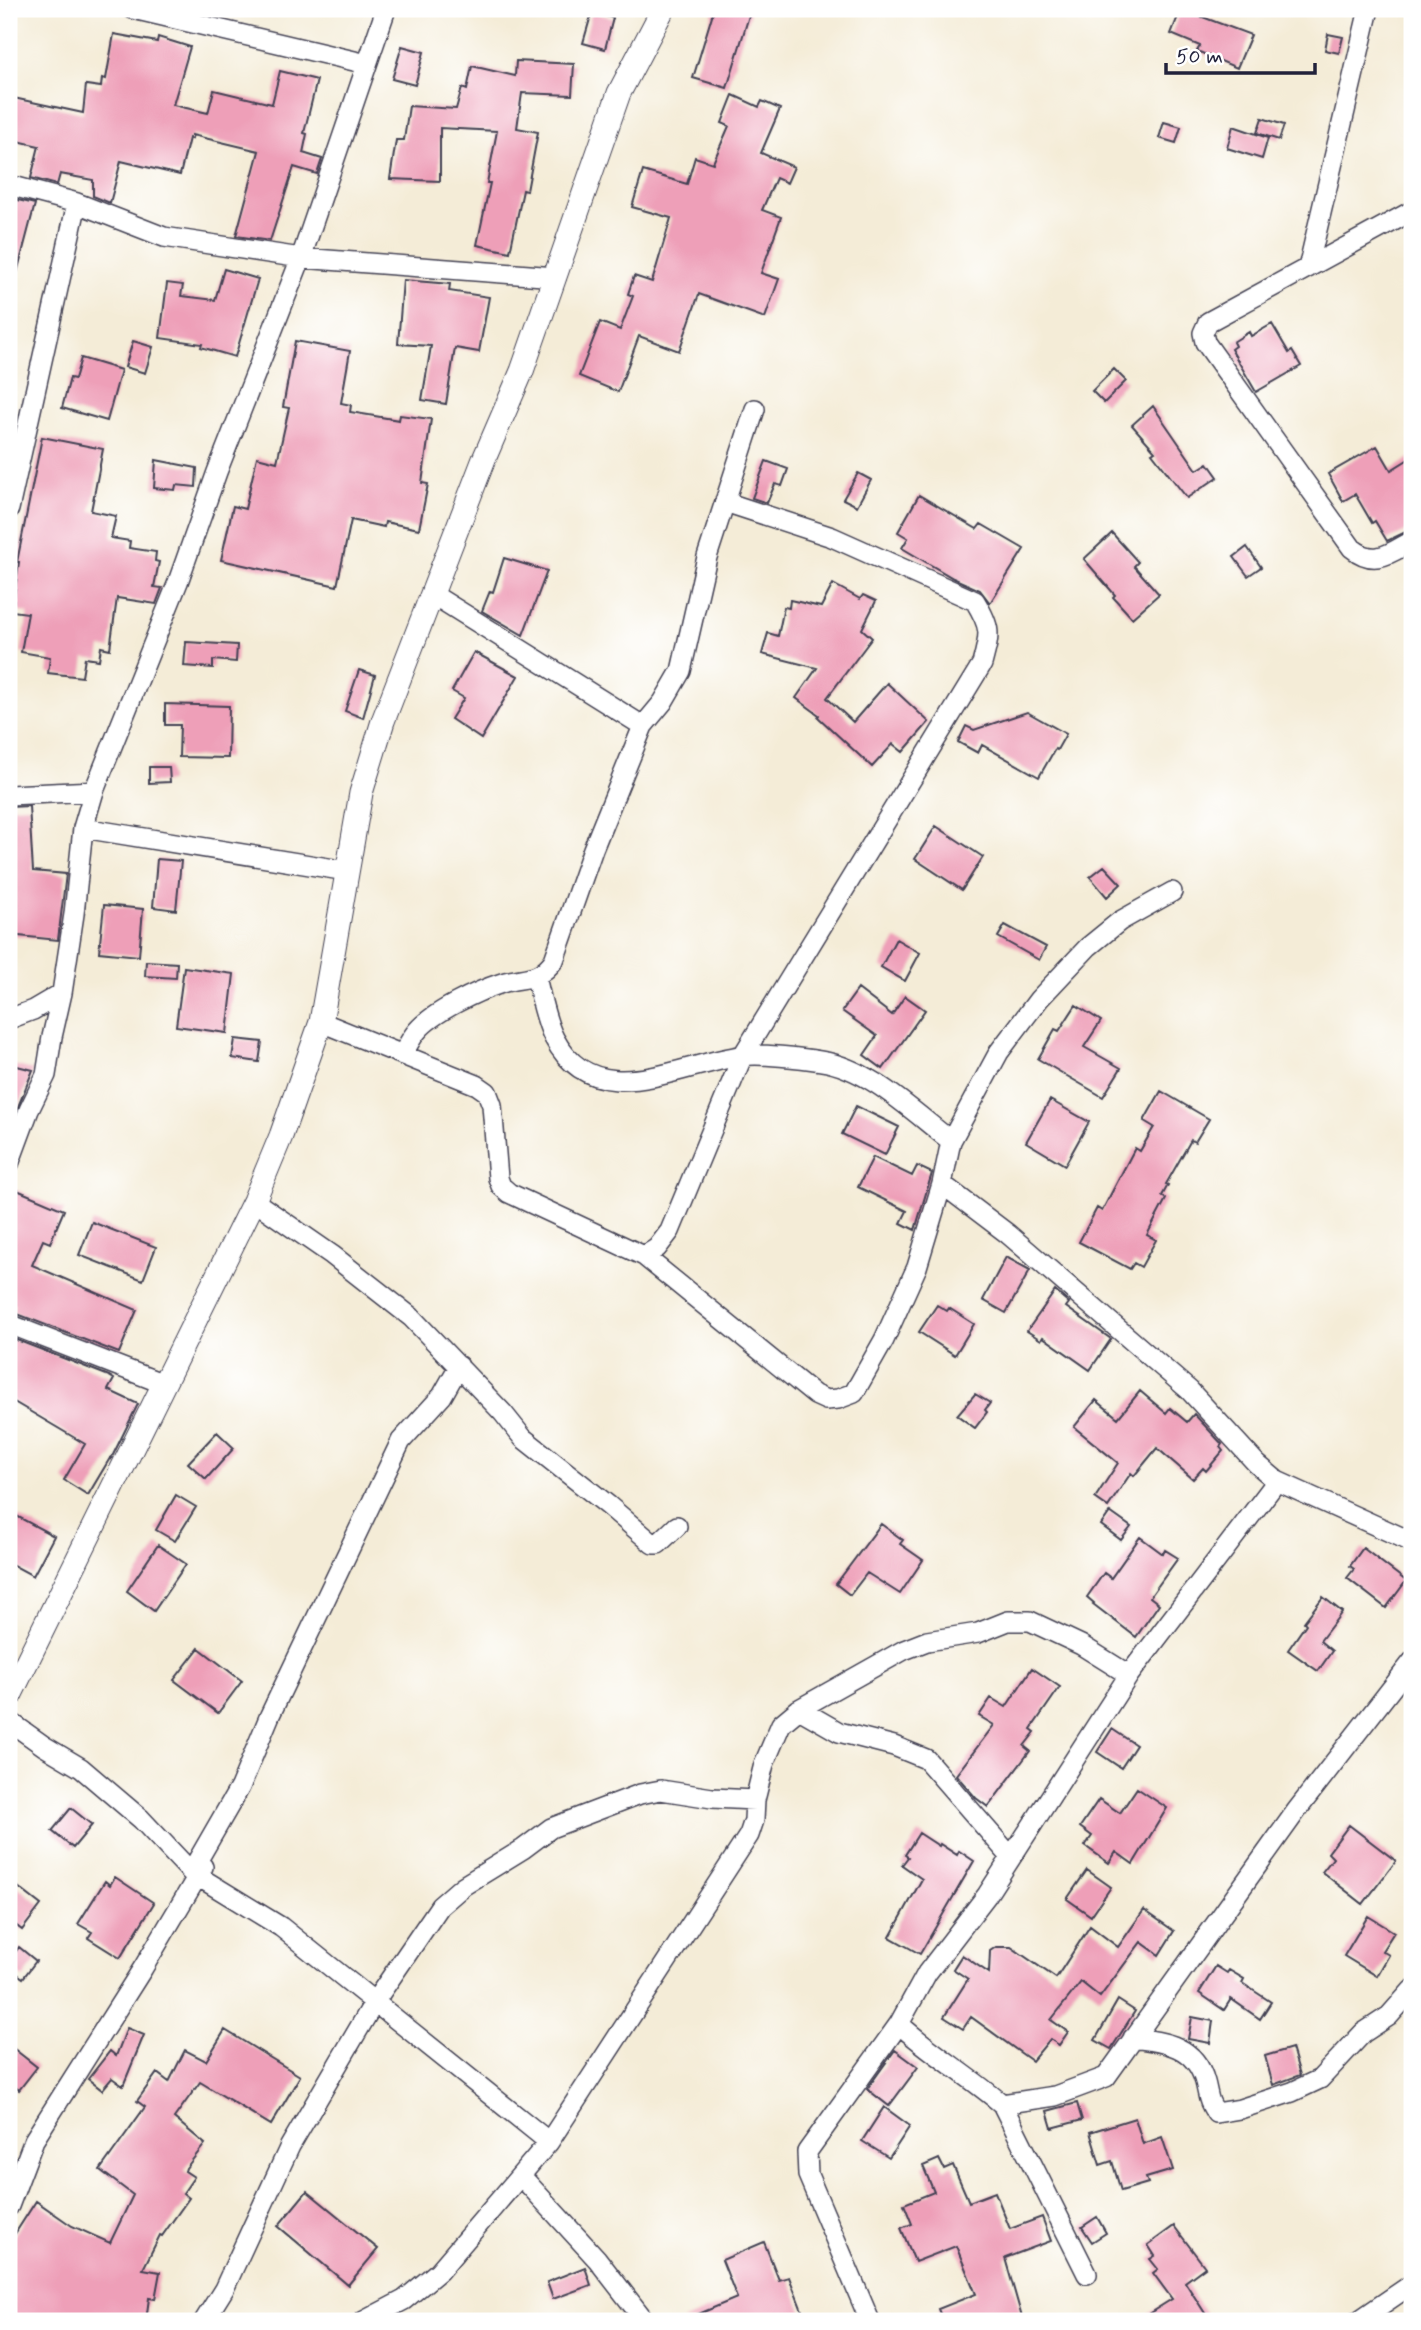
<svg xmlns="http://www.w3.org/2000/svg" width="1421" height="2330" viewBox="0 0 1421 2330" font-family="Mynerve,sans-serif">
  <rect width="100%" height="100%" fill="#fff"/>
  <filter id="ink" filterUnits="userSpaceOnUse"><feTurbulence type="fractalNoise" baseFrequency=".0143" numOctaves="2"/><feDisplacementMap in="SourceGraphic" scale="14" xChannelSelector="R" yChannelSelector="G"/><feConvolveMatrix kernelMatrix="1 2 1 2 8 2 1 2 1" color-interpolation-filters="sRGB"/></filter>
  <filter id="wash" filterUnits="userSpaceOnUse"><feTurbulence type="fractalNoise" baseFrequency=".00686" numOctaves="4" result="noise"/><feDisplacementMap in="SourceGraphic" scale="28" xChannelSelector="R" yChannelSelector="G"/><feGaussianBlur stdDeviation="1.57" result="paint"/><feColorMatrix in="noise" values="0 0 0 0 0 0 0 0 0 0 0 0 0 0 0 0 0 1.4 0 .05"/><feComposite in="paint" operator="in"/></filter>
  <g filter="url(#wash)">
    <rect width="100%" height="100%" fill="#f4ecd7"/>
    <g id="blocks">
      <path fill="#ee9fb8" d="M714,9H751L727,88L693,78Z
        M1181,9L1251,35L1237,68L1197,51L1200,46L1171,34Z
        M592,12L613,18L605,49L583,43Z
        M114,34L157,42L158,37L190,47L173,105L208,113L214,90L272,104L280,71L317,80L304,133L307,134L303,153L322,159L317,174L294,167L270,241L236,236L259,151L192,135V139L189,138L180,175L121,161L110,203L93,196V180L60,174L57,185L31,178L39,146L9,139V97L83,113L86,85L101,87L102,78L106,79Z
        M1328,34L1343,37L1339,53L1325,50Z
        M402,46L424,52L415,85L392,79Z
        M516,61L574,64L572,95L522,93L517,128L538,132L527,191L523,190L510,252L477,245L490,183H487L497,131L440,128V181L390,179L396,140H404L409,106L456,109L462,88L467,90L472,66L515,76Z
        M733,95L759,107L762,101L780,109L761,153L794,167L787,183L776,178L762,210L781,217L761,273L779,279L765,318L699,294L679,351L639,336L618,392L579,376L600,322L620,330L633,296L628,294L634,276L652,282L671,218L632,207L643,171L687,184L695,157L713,163L729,126L722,123Z
        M1262,118L1284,125L1279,140L1257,133Z
        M1164,122L1181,127L1176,143L1159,138Z
        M1233,126L1268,138L1262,159L1227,148Z
        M9,198L35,204L13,288L9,287Z
        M224,269L258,279L235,357L201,347L202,344L160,338L167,283L183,285L181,296L215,300Z
        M403,280L450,284L449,291L489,297L479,352L455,348L446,404L422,400L431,346L398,344Z
        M1272,324L1289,353L1292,351L1301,366L1256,392L1231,349L1235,346L1233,342L1249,332L1251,336Z
        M133,341L153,347L145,373L125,367Z
        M295,341L350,351L341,403L351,405L350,412L399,420L400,415L431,419L422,483L428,484L419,529L385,522L384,527L351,520L337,586L221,560L233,506L245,509L257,457L277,462L289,408L283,407Z
        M81,358L121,370L107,421L62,408L70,378L75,379Z
        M1114,369L1126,381L1104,403L1092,391Z
        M1153,406L1197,470L1208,463L1218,477L1187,498L1152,453L1155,451L1132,425Z
        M42,437L103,449L91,511L116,516L111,538L130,541L129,548L156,552L155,561L159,562L154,587L162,588L156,604L117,598L110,649L101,647L99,660L85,658L82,677L48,673L50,657L21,652L28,613L12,611L19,562H17Z
        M1377,446L1391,470L1412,457V529L1387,541L1375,521L1372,523L1355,494L1343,501L1328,474Z
        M156,460L197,468L196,487L176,485L175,490L154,488Z
        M766,461L788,469L782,486L775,484L767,503L752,498Z
        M858,473L871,480L857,506L843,499Z
        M919,495L977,529L981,524L1024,549L990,603L980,590L953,578L902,548L908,538L898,532Z
        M1112,533L1138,562L1134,566L1159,594L1132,618L1113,597L1115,595L1084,559Z
        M1247,547L1261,567L1248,576L1234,557Z
        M504,558L547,571L523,635L482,611L490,591L493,592Z
        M833,584L860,599L863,595L876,601L862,629L872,638L827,698L853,722L887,683L929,722L903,752L893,744L872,767L818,717L819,715L796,698L817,668L762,654L768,633L778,636L784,607L789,608L790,600L821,607Z
        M186,642L237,645L236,662L213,660V668L184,666Z
        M474,652L518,676L481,739L451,719L464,698L452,691Z
        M359,670L375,675L363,718L345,711Z
        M165,704L229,706L228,758L179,757L180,725H165Z
        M1027,712L1066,734L1057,750L1055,749L1039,777L982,745L978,753L958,742L966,726L974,730Z
        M149,767H169L170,782L149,783Z
        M29,806L33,871L66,874L58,940L9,935V807Z
        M936,826L983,857L962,890L915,859Z
        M157,859L181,861L176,910L153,907Z
        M1104,866L1121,884L1107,897L1090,877Z
        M104,905L143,909L139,956L99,952Z
        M1005,925L1046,947L1039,960L998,937Z
        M896,939L920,953L905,981L881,967Z
        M146,961L177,963L176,978L145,976Z
        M184,967L234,974L227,1033L176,1026Z
        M858,989L892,1015L905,996L925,1010L883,1069L864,1055L877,1036L842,1011Z
        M1076,1005L1101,1021L1084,1047L1121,1068L1103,1097L1038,1059L1055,1029L1059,1031Z
        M235,1039L262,1042L259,1062L232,1058Z
        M9,1064L33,1070L9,1129Z
        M1161,1091L1209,1119L1195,1142L1191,1140L1166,1184L1168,1185L1162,1196L1166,1199L1147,1235L1156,1240L1141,1267L1134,1263L1130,1269L1079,1242L1097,1208L1102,1211L1135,1148L1140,1151L1154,1127L1144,1121Z
        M1050,1100L1089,1122L1065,1165L1026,1142Z
        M856,1106L899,1127L885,1155L842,1134Z
        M873,1157L912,1176L917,1166L932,1173L915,1230L901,1223L907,1211L858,1187Z
        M17,1190L64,1210L50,1243L43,1240L32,1265L137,1310L119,1353L12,1312L15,1305L9,1302V1208Z
        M92,1222L156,1247L143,1280L79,1255Z
        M1006,1257L1030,1270L1006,1313L983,1300Z
        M1055,1291L1069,1303L1066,1307L1111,1339L1090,1370L1043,1337L1041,1340L1027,1331Z
        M937,1305L947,1311L949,1308L974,1324L955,1355L919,1332Z
        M9,1337L109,1376L114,1379L108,1390L138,1404L111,1459L110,1458L88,1495L64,1480L85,1444L9,1399Z
        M1140,1391L1166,1413L1170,1408L1187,1422L1194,1414L1222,1444L1220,1447L1223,1451L1206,1471L1203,1468L1193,1479L1157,1448L1134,1476L1131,1473L1108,1507L1095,1498L1118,1463L1074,1427L1096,1400L1118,1418Z
        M975,1394L990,1403L985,1410L987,1412L975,1428L957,1415Z
        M217,1432L234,1448L206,1479L188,1463Z
        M176,1495L196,1507L175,1541L156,1530Z
        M9,1512L54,1536L33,1576L9,1563Z
        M1110,1512L1131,1527L1121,1540L1101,1525Z
        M881,1524L903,1540L900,1544L923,1560L900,1594L867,1573L850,1595L836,1584Z
        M1140,1537L1163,1554L1165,1550L1178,1558L1150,1597L1159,1604L1136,1637L1093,1604L1094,1603L1087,1597L1104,1573L1111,1578Z
        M158,1545L186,1564L154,1611L127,1591Z
        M1363,1548L1406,1581L1386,1608L1347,1578L1354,1569L1350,1566Z
        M1323,1597L1342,1612L1320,1641L1332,1651L1318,1671L1288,1650L1306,1624L1304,1622Z
        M199,1648L242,1681L218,1713L174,1680Z
        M1032,1668L1060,1687L1031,1729L1035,1732L1024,1746L1030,1751L988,1807L976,1798L956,1775L994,1725L979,1716L991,1698L1006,1707Z
        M1112,1729L1136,1745L1121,1768L1097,1752Z
        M1137,1788L1167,1808L1133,1864L1116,1852L1109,1863L1085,1846L1092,1836L1080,1827L1099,1799L1120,1813Z
        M71,1808L92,1825L73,1848L52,1831Z
        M1349,1825L1396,1861L1363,1904L1322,1872L1333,1858L1328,1853Z
        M919,1833L939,1846L940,1844L957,1855L959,1851L974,1861L920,1954L890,1937L922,1879L902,1865L908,1857L905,1855Z
        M1087,1870L1111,1887L1091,1916L1067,1899Z
        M115,1877L154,1903L120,1958L88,1938L92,1932L78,1924L105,1881L110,1885Z
        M9,1880L41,1905L22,1930L9,1920Z
        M1144,1910L1174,1931L1159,1955L1141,1942L1100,1997L1081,1982L1051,2020L1068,2032L1059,2045L1050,2039L1032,2061L971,2017L963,2029L944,2017L968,1979L953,1969L962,1955L989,1973L990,1951L996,1947H1011L1056,1978L1090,1926L1118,1947Z
        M1368,1916L1394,1932L1382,1951L1389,1955L1377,1976L1344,1956Z
        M19,1947L36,1961L23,1978L9,1968V1961Z
        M1216,1966L1227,1973L1229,1970L1244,1979L1242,1983L1271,2002L1260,2019L1231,1999L1224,2010L1199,1993Z
        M1118,2000L1135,2011L1111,2049L1095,2040Z
        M1192,2017L1213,2021L1210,2043L1188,2039Z
        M127,2028L144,2035L123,2086L112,2078L102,2090L88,2079L110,2051L116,2056Z
        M225,2030L300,2076L271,2125L200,2082L174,2118L205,2144L186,2168L185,2171L194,2177L183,2193L189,2198L162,2236L160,2235L143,2269L160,2272L155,2299L149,2298L146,2321H9V2243L36,2201L72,2226L110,2243L133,2195L100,2170L145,2107L137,2101L157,2073L169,2082L185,2050L206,2061Z
        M9,2045L37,2067L19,2090L9,2082Z
        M1292,2048L1300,2075L1273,2085L1265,2056Z
        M895,2050L918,2067L889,2106L867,2089Z
        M1077,2103L1082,2120L1052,2128L1047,2111Z
        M884,2107L910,2126L889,2158L862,2141Z
        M1135,2118L1143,2144L1162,2137L1173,2170L1146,2178L1148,2183L1121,2191L1112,2161L1100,2165L1090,2132Z
        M939,2159L944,2169L953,2165L969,2202L995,2192L1010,2229L1042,2217L1051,2241L1005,2258L1023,2321H943L938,2309L976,2294L956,2246L915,2262L901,2228L912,2224L904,2204L934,2192L923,2166Z
        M307,2191L378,2249L348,2285L278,2226Z
        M1097,2217L1106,2233L1092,2242L1082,2227Z
        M1174,2226L1205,2267L1185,2282L1210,2321H1137L1172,2299L1153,2273L1158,2269L1150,2259L1155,2256L1148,2245Z
        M764,2242L779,2280L789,2277L806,2321H682L737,2298L722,2260Z
        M585,2267L591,2285L553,2299L547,2282Z"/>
    </g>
  </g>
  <g filter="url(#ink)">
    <use href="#blocks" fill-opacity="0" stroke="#424052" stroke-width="2"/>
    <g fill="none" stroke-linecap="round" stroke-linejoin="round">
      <g stroke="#424052" stroke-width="22">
        <path id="minor" d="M133,9L367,64
          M9,185L77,203L164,237L301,258L556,277
          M1412,211L1208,322L1203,333L1205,342L1352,548C1375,567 1390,553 1412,541
          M1308,268L1369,9
          M9,509L77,203
          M432,594L643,726
          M9,795L94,791
          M83,828L347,871
          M536,977C541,997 545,1020 554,1038C594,1115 679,1064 741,1056C758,1053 803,1058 821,1061C869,1068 913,1112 951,1141
          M9,1019L33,1010L62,993
          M321,1022L477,1085L487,1092L492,1105L498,1178L501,1186L509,1193L644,1256L815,1395L826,1400L838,1399L854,1393L884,1340L917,1267L942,1184L951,1141L999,1052L1039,999L1088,947L1120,921L1172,892
          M402,1055C407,1047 411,1038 417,1031C433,1012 477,991 502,983C525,976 538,982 554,960L593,849L643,726L663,702L681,671L707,557L755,409
          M9,1164L29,1110L46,1075L52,1037L62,993L74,914L83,828L94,791L178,582L217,472L301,258L386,9
          M942,1184L1008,1234L1189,1390L1257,1464L1277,1481L1412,1542
          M254,1201L332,1255L411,1317L503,1413L523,1438L609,1506L653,1544H658L677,1526
          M644,1256L657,1248L670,1231L743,1055L982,664C990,634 992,629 975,601L832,537L725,502
          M9,1324L164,1384
          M1277,1481L1129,1675L987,1895L927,1973L899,2024C932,2054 968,2075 1002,2104L1055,2096L1106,2077L1297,1810L1412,1662
          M799,1709L839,1732L894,1746L926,1759L1011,1857
          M9,1721L44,1746L81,1768L141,1819L191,1872L281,1927L549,2142
          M191,1872L240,1787L270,1715L401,1441L442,1396L459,1366
          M1133,2038C1165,2042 1195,2045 1205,2082C1209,2097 1207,2099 1216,2113L1240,2109L1292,2092L1320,2079L1363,2033L1389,2016L1412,1990
          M1002,2104L1087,2274
          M521,2176L597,2259L645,2321
          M9,2206L34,2140L143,1968L203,1867
          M204,2321L224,2289L290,2146L375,2001L440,1906L463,1886L523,1849L551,1828L640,1794L661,1790L712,1798L755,1800
          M364,2321L404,2300L439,2271L549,2142L749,1835L754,1820L755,1800L764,1764L781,1724L799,1709L904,1650L927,1641L978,1633L1008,1621H1030L1081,1645L1129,1675
          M870,2321L808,2175L807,2152L899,2024
          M1358,2321L1412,2284"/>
      </g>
      <g stroke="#424052" stroke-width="25">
        <path id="tertiary" d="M9,1698L254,1201L281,1136L321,1022L361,793L383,721L484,459L522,371L619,93L663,9"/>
      </g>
      <use href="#minor" stroke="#fff" stroke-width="19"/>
      <use href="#tertiary" stroke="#fff" stroke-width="23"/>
    </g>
  </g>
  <rect width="1421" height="2330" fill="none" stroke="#fff" stroke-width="35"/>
  <path d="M1166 63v10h149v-10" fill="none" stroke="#22223b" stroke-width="3.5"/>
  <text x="1176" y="63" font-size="21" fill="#22223b" stroke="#ffffff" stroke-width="5" paint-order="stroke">50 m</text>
</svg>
